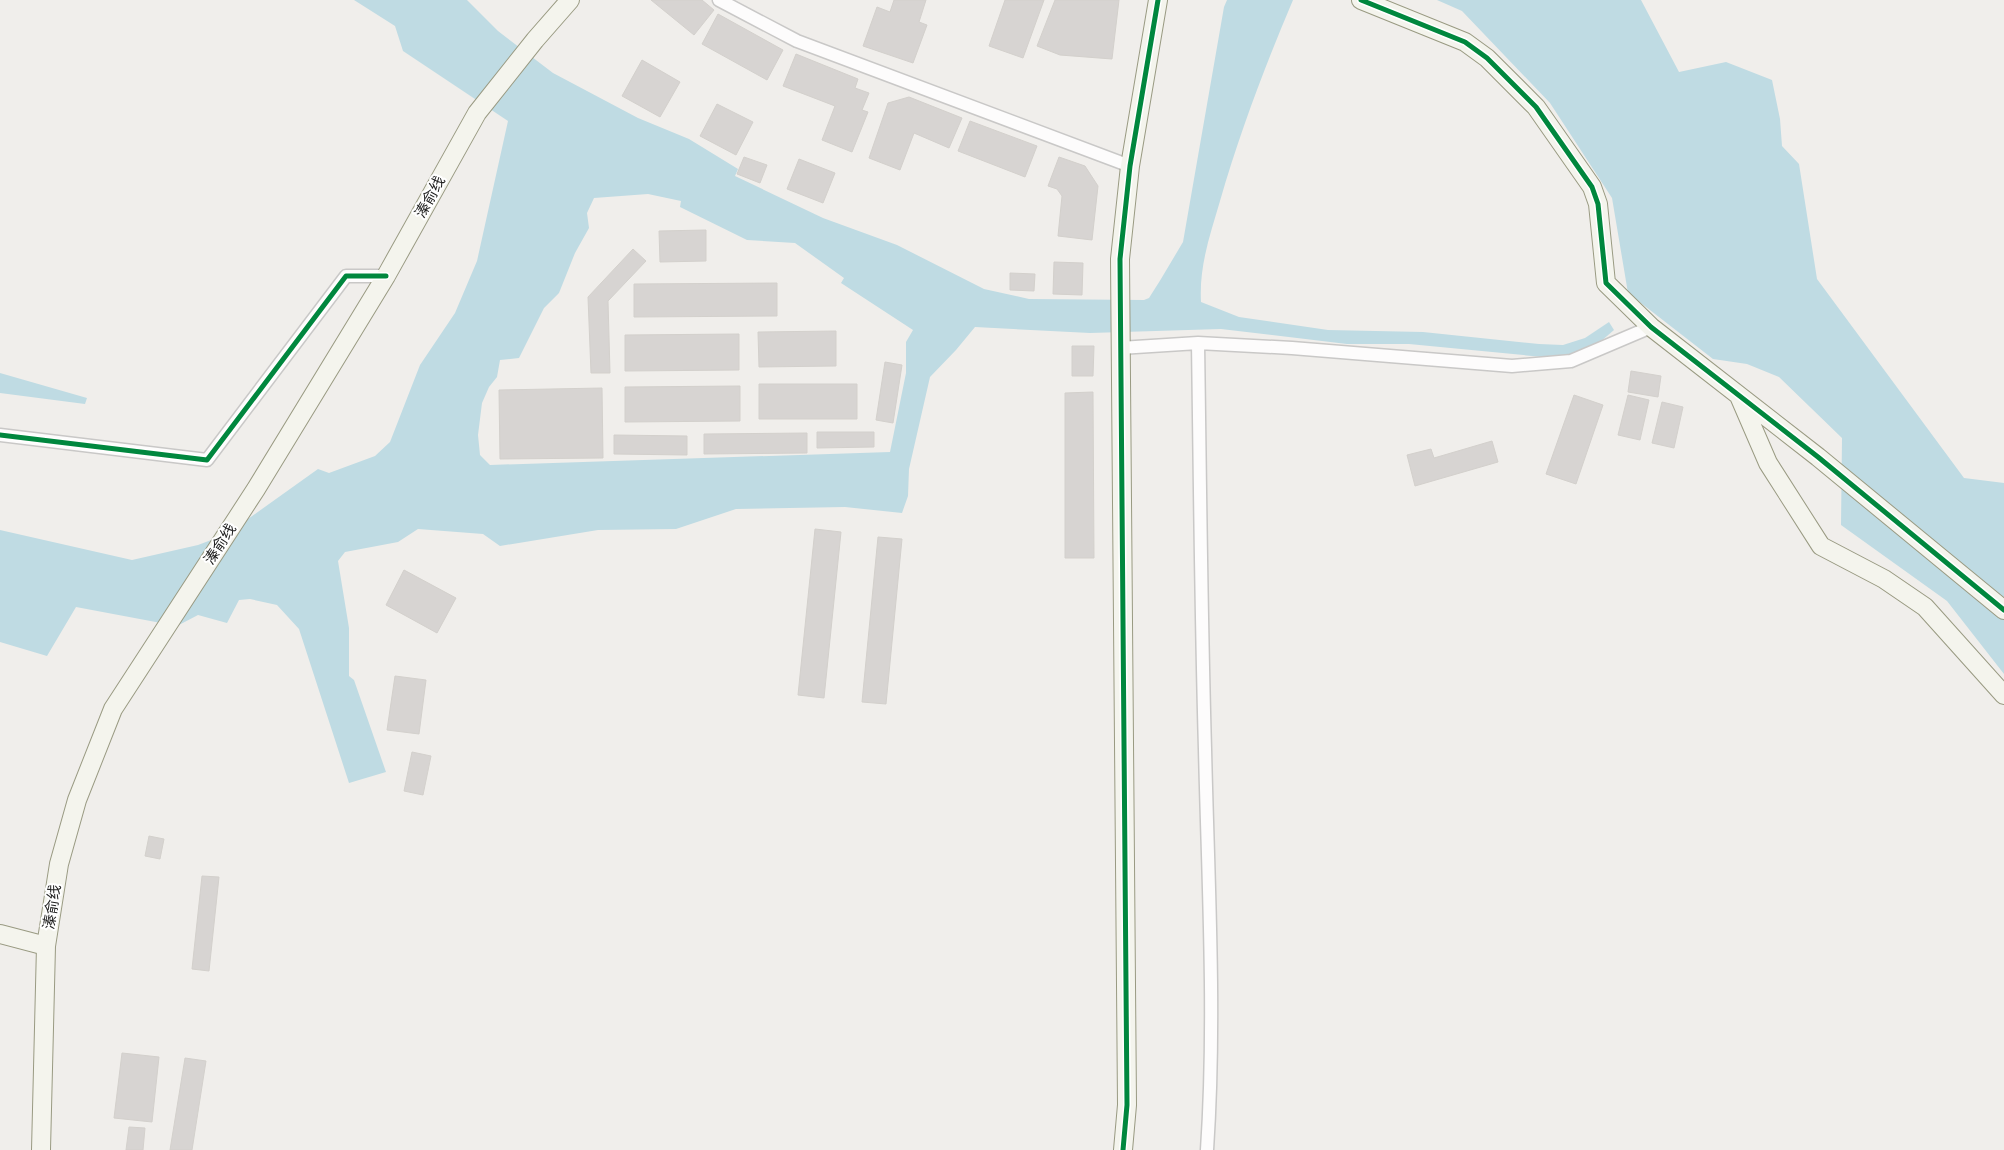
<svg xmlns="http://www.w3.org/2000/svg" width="2004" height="1150" viewBox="0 0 2004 1150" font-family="Rubik,'Noto Sans SC',sans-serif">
  <rect width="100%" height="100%" fill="#f0eeeb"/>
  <path fill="#bfdbe3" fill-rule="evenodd" d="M354,0H467L498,31L553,73L638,118L689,139L738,169L735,176L823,218L897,245L984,289L1029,299L1144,300L1149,298L1161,279L1183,242L1224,7L1227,0H1293C1265,66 1240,132 1220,201C1210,235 1199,266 1201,302L1239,317L1328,330L1423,332L1539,344L1563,345L1585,338L1609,322L1614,330L1586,354L1564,359L1409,344H1347L1221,329L1090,333L975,327L956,350L930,377L909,469L908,496L902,513L845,507L736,509L676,529L598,530L500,546L483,534L418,529L398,542L345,552L338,561L349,628V676L354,680L386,772L349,783L299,629L277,605L250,599L239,600L227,623L198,615L177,626L76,607L47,656L0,642V530L132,560L198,545L227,534L318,469L329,473L375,456L390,442L420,365L455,313L477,261L508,121L403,51L395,26ZM648,194L681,201L680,207L747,240L795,243L844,278L841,283L913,330L906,342V373L890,452L490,465L480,455L478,435L482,403L489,387L497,377L500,360L519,358L544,308L559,293L575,253L589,228L587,213L594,198Z
    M1437,0H1641L1679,72L1726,62L1772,80L1780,119L1782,146L1799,164L1817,279L1964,478L2004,483V674L1947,601L1841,525L1842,438L1779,377L1747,364L1713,359L1628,293L1612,198L1550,103L1462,11Z
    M0,373L87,398L85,404L0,393Z"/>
  <path fill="#d7d4d2" stroke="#d3d0cc" d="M651,0H702L714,10L694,35Z
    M894,0H926L919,22L927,25L913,63L863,46L877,7L890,12Z
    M1005,0H1044L1023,58L989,46Z
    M1055,0H1119L1112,59L1060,55L1037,46Z
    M718,14L783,50L767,80L702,44Z
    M796,54L858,79L855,88L869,93L862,110L868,112L852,152L822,140L835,106L783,86Z
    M642,60L680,82L660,117L622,96Z
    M909,97L962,118L949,148L914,133L900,170L869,158L888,103Z
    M717,104L753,122L736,155L700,136Z
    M970,121L1037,146L1025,177L958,151Z
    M744,157L767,165L760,183L737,174Z
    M1059,157L1085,166L1098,186L1092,240L1058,236L1062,196L1057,189L1048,186Z
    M799,159L835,173L823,203L787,189Z
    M706,230V261L660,262L659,231Z
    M633,249L646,261L608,301L610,373H591L588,297Z
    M1054,262L1083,263L1082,295L1053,294Z
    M1010,273L1035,274L1034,291L1010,290Z
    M777,283V316L634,317V284Z
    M836,331V366L759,367L758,332Z
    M739,334V370L625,371V335Z
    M1072,346H1094L1093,376H1072Z
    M885,362L902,365L893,423L876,420Z
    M1631,371L1661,376L1658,397L1628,392Z
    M759,384H857V419H759Z
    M740,386V421L625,422V387Z
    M602,388L603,458L500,459L499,390Z
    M1093,392L1094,558H1065V393Z
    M1574,395L1603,405L1576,484L1546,474Z
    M1628,395L1649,400L1640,440L1618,435Z
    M1662,402L1683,407L1674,448L1652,443Z
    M817,432H874V447L817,448Z
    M807,433V453L704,454V434Z
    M614,435L687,436V455L614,454Z
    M1492,441L1498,462L1415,486L1407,455L1431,449L1434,458Z
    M815,529L841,532L824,698L798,695Z
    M878,537L902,539L886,704L862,702Z
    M404,570L456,598L437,633L386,605Z
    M395,676L426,680L419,734L387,730Z
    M412,752L431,756L423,795L404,791Z
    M149,836L164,839L160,859L145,856Z
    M202,876L219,877L209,971L192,969Z
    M122,1053L159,1057L152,1122L114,1118Z
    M185,1058L206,1061L192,1150H170Z
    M129,1127L145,1128L143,1150H126Z"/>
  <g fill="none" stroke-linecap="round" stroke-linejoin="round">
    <g stroke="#c9c8c7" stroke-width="15">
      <path id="street" d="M719,0L797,41L1130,166
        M1198,343C1200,478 1201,613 1205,749C1208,882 1216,1016 1207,1150
        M1120,348L1198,343L1292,348L1512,366L1571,361L1651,327
        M0,435L207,460L346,276H386"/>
    </g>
    <g stroke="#999a82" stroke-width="20">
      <path id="secondary" d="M1361,0L1465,42L1487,58L1536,107L1592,187L1598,204L1606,283L1651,327L1818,457L2004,610
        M1739,396L1768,463L1821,546L1884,579L1925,607L2004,695
        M0,934L46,946
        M41,1150L46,946L59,864L77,800L113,709L256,489L386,276L477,113L535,40L570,0
        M1123,1150L1127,1105L1120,259L1130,166L1158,0"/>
    </g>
    <use href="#street" stroke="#fdfcfc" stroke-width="12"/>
    <use href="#secondary" stroke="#f4f4ed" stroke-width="18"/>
    <g stroke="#fff" stroke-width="8">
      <path id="cycleway" d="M1361,0L1465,42L1487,58L1536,107L1592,187L1598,204L1606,283L1651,327L1818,457L2004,610
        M0,435L207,460L346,276H386
        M1123,1150L1127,1105L1120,259L1130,166L1158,0"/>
    </g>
    <use href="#cycleway" stroke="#00873e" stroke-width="5"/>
  </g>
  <g text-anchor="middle" stroke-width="4" stroke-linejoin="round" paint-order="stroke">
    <g font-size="15" fill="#222" stroke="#fff">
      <text transform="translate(430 197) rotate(-61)" y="5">溱俞线</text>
      <text transform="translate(220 544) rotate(-57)" y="5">溱俞线</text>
      <text transform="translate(52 907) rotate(-81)" y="5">溱俞线</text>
    </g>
  </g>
</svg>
